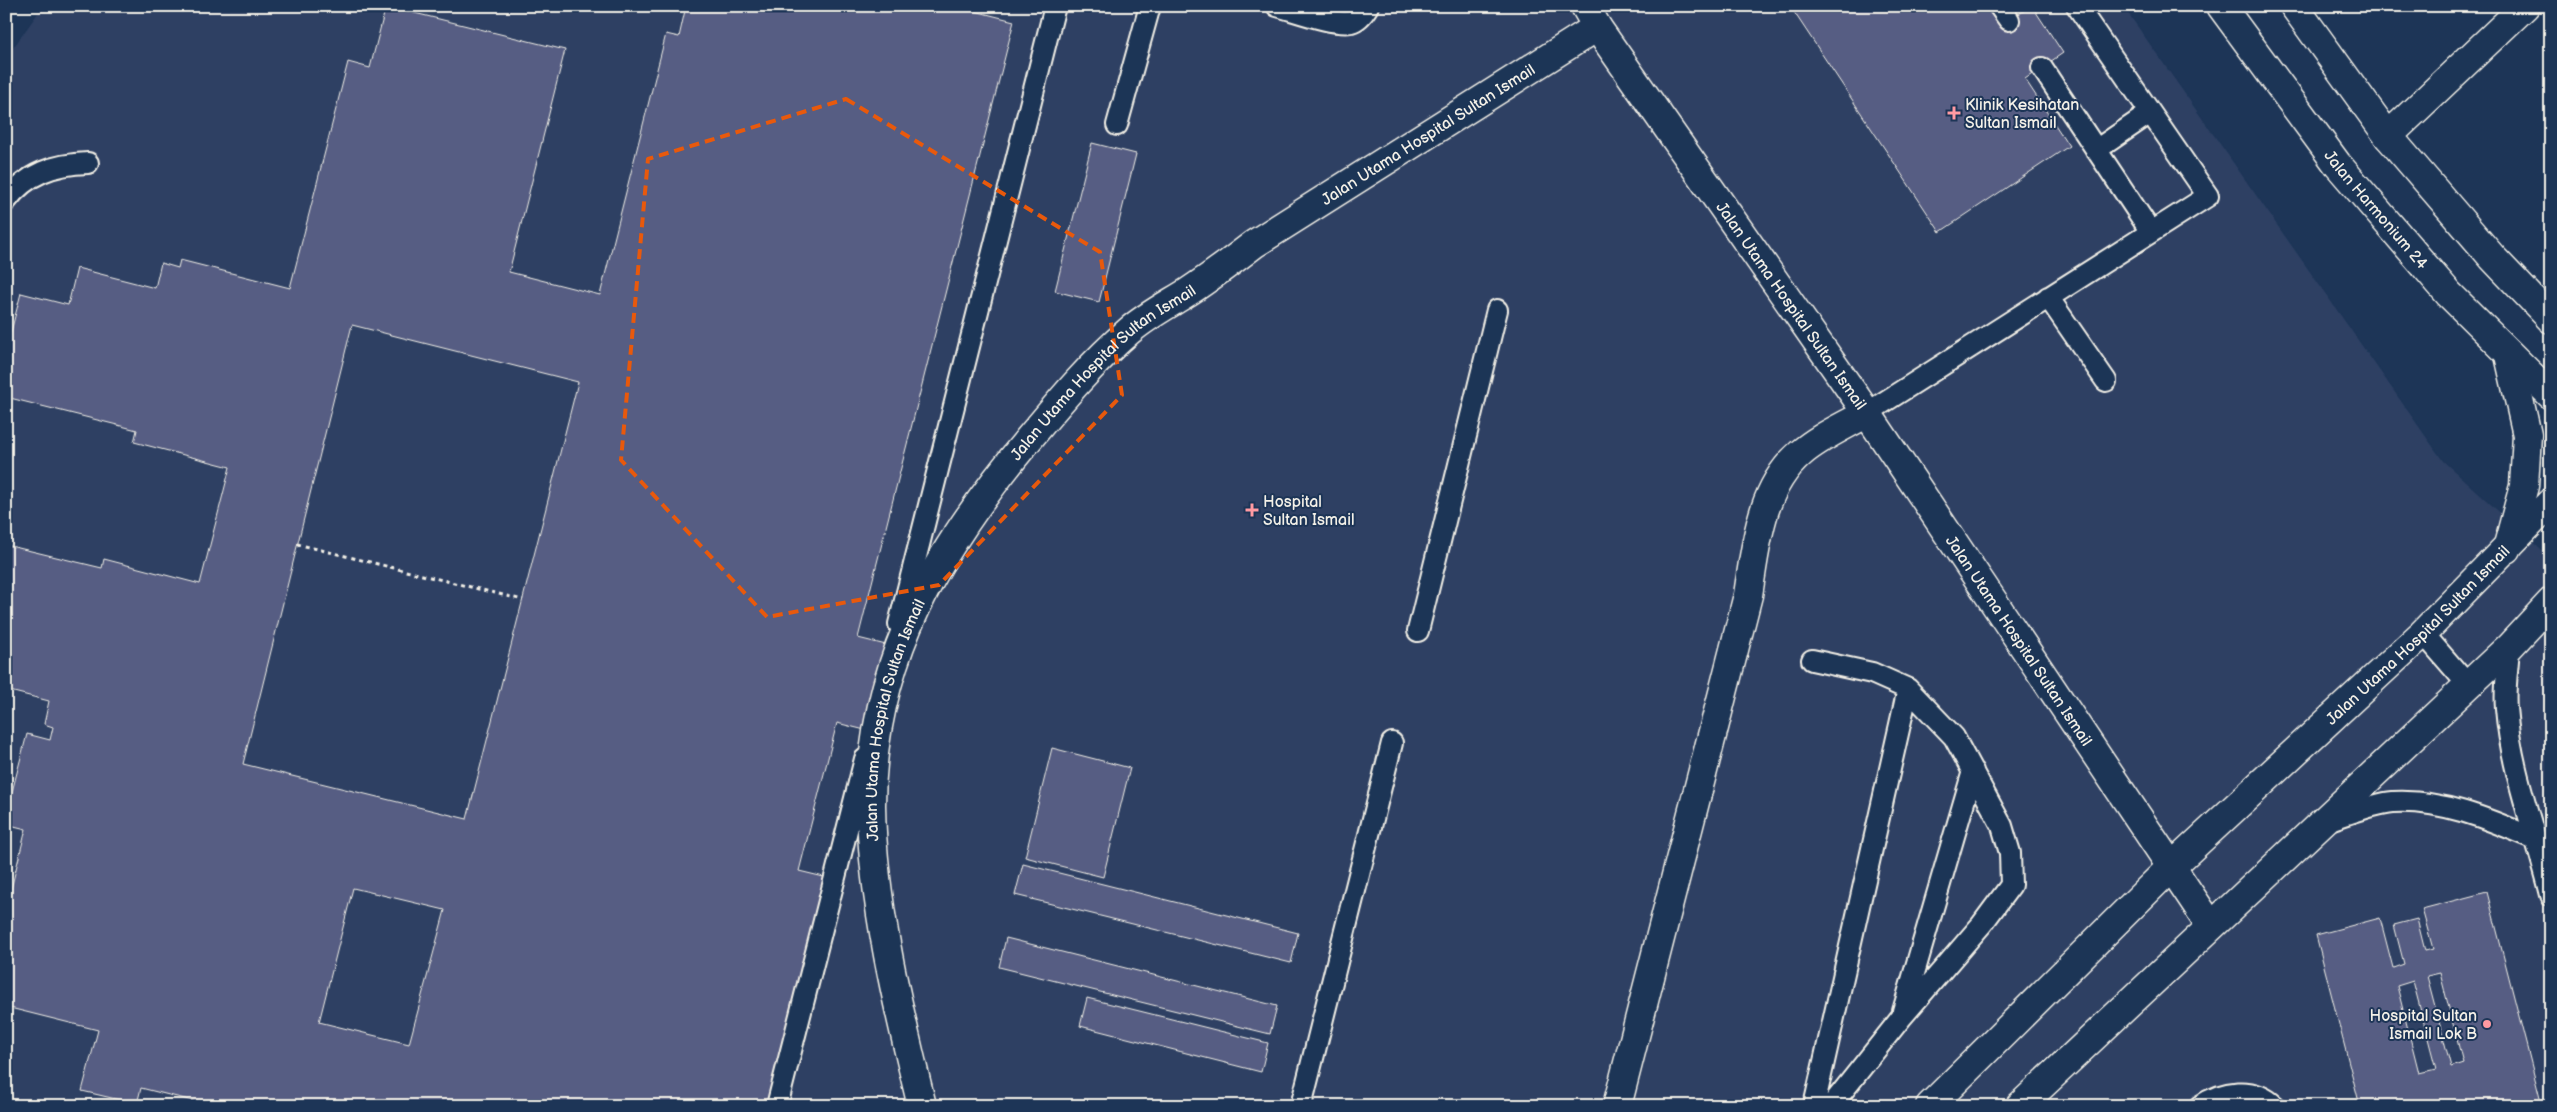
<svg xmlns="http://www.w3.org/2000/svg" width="2557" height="1112" viewBox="0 0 2557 1112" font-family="'Balsamiq Sans',sans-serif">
  <rect width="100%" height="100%" fill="#1d3557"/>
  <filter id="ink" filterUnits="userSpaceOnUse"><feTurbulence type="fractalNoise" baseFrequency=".02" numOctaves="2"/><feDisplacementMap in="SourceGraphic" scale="10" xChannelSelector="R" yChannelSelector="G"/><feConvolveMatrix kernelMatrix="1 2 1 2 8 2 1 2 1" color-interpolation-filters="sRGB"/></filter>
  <g filter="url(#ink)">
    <path fill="#2e4164" d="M43,6H2123L2443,461L2551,559V1106H6V58Z"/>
    <path fill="#565d83" stroke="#f4f1e8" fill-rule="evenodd" d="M386,6L565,50L509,272L600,295L666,34L679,37L686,6H955L1014,21L858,638L890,646L869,731L837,723L799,871L828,878L771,1106H213L141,1088L137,1104L82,1091L98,1030L6,1007V909L26,829L6,824V815L27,734L50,740L53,727L44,724L49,701L6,690V545L102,568L104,559L200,584L230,467L134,442L137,430L6,397V351L21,293L68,305L77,268L155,288L161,263L178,268L180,260L290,288L348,62L370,68ZM352,325L578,382L467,819L243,764ZM353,888L445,910L409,1044L319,1022Z
      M1790,6H1994L2005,22L2032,6L2063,53L2025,79L2069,146L1940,232Z
      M1092,143L1136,154L1099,302L1055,291Z
      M1052,748L1130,768L1103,877L1025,857Z
      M1023,864L1298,933L1291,963L1015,895Z
      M2487,892L2542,1106H2478L2477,1103L2465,1106H2360L2316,935L2380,918L2393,968L2404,964L2394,925L2417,919L2425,951L2433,949L2422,909ZM2440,973L2463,1063L2451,1067L2427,976ZM2413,981L2436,1069L2419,1073L2397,986Z
      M1006,938L1277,1006L1270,1034L999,967Z
      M1087,998L1268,1043L1261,1072L1080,1026Z"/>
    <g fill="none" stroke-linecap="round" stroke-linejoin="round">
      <g stroke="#f4f1e8" stroke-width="24">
        <path id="service" d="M1277,6C1296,11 1332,25 1351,22C1359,20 1364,13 1368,6
          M1999,6L2009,20
          M2042,68L2151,232
          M1117,125L1150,6
          M2096,150L2150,113
          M6,201C27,173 55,164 88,163
          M2048,297L2106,381
          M1867,413L2208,196L2077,6
          M899,624L1055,6
          M1418,631L1497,310
          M2423,633L2468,685
          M2509,647C2508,667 2504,689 2506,708C2511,772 2536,833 2551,895
          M1812,660L1872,673L1908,689L1954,737L2002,826L2010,853L2011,885L1982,924L1901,1018L1831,1106
          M2326,821C2347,815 2371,804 2393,802C2443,799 2493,821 2538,840
          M1903,1011L1973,771
          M777,1106L865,759
          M1301,1106L1392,743
          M1814,1106L1908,689
          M2200,1106C2222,1091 2253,1085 2275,1106"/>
      </g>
      <g stroke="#f4f1e8" stroke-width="31">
        <g id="minor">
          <path d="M1585,6L1597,27"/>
          <path id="s1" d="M922,1106C899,1012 872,901 871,805C871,657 940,545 1032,435C1062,399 1093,362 1129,331C1146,316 1169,304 1188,292C1211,277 1232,261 1254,244L1597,27L1867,413L2211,926"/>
          <path d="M1617,1106L1748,595C1756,545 1760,488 1801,453C1819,437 1845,426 1867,413"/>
          <path id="s2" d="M1930,1106L2170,868L2423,633L2551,502"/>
          <path d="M2020,1106L2509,647L2551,602"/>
        </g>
      </g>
      <g stroke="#f4f1e8" stroke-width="31">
        <g id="tertiary">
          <path id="s3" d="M2221,6L2338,165L2449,294L2551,395"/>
          <path d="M2294,6L2388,136L2492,257L2551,319"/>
          <path d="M2388,136L2525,6"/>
          <path d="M2507,549L2524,486L2527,435L2509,355"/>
        </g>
      </g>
      <path stroke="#f4f1e8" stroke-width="3" stroke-dasharray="4 4" stroke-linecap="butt" d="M297,544L523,600"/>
      <use href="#service" stroke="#1d3557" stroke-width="20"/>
      <use href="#minor" stroke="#1d3557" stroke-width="28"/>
      <use href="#tertiary" stroke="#1d3557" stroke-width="28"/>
    </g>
  </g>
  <path fill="none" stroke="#e8590c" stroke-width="4" stroke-dasharray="10 6" stroke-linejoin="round" d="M846,99L1100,252L1122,395L939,585L767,617L621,460L648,159Z"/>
  <g fill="#ff9aa2" stroke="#1d3557" stroke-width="2">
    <path d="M1951.5 105.5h5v5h5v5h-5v5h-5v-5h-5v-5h5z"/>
    <path d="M1249.5 502.5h5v5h5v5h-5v5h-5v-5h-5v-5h5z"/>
    <circle cx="2487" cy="1024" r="5"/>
  </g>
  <g text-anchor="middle" stroke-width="4" stroke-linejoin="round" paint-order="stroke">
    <g font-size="16" fill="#f4f1e8" stroke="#1d3557" text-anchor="start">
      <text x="1965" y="110">Klinik Kesihatan<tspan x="1965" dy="18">Sultan Ismail</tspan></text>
      <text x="1263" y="507">Hospital<tspan x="1263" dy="18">Sultan Ismail</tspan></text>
      <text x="2477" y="1021" text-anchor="end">Hospital Sultan<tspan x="2477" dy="18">Ismail Lok B</tspan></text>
    </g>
    <g font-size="16" fill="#f4f1e8" stroke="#1d3557">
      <text dy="6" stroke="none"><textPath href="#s1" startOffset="1219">Jalan Utama Hospital Sultan Ismail</textPath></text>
      <text dy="6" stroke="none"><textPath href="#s3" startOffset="256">Jalan Harmonium 24</textPath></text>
      <text dy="6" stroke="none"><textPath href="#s1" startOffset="1759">Jalan Utama Hospital Sultan Ismail</textPath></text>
      <text dy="6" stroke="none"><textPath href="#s1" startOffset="814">Jalan Utama Hospital Sultan Ismail</textPath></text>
      <text dy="6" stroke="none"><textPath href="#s2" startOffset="678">Jalan Utama Hospital Sultan Ismail</textPath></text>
      <text dy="6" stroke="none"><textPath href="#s1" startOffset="2164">Jalan Utama Hospital Sultan Ismail</textPath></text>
      <text dy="6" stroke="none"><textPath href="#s1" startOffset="394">Jalan Utama Hospital Sultan Ismail</textPath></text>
    </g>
  </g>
  <rect width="2557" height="1112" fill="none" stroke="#1d3557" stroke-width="25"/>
  <rect x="12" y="12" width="2532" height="1087" fill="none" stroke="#f4f1e8" stroke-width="2" filter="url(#ink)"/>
</svg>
